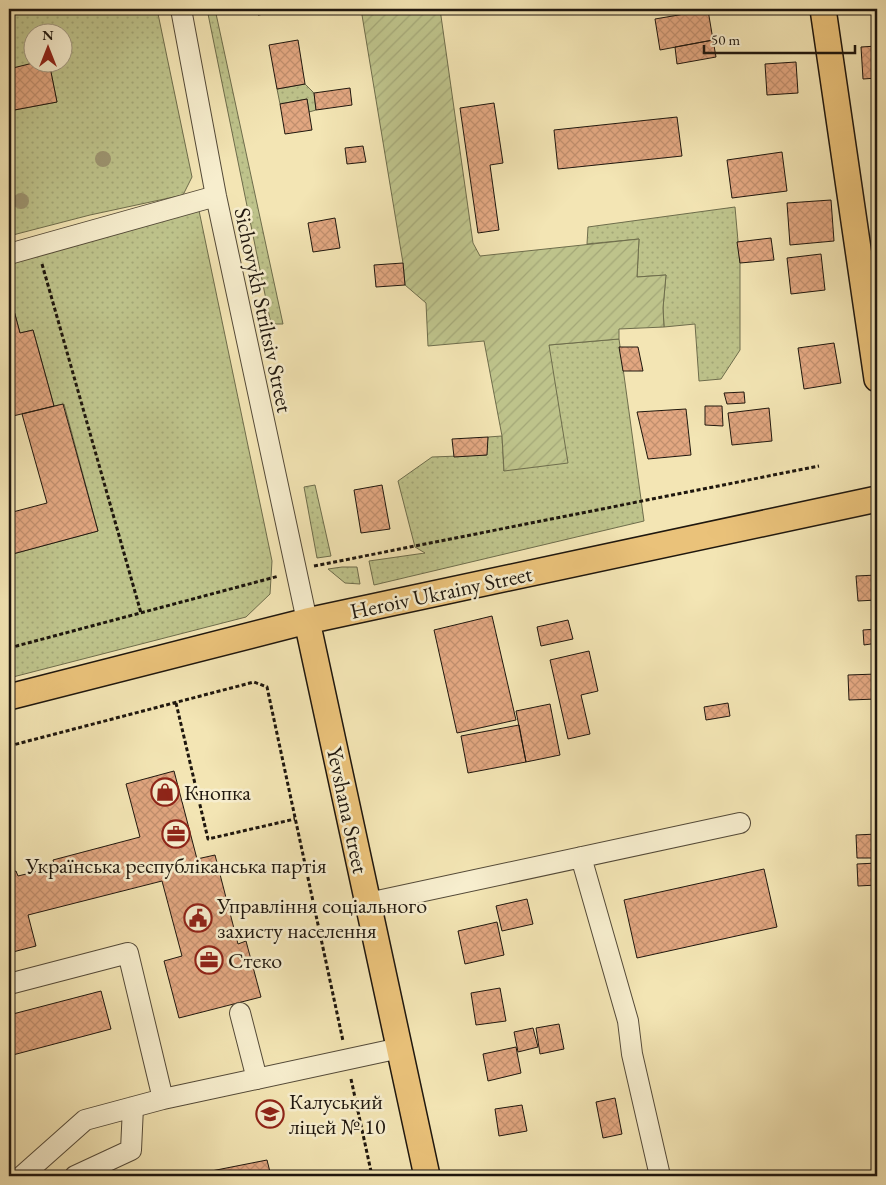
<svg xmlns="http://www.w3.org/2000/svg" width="886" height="1185" viewBox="0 0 886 1185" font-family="'EB Garamond',serif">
  <defs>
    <pattern id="grass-dots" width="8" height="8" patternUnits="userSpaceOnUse" patternTransform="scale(1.25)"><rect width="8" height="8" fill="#bec38b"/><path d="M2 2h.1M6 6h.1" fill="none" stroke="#a3a777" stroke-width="1.8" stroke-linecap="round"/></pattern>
    <pattern id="garden-furrows" width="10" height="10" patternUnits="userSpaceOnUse" patternTransform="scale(1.25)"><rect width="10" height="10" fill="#bec38b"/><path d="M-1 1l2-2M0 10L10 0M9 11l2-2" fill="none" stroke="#a3a777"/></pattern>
    <pattern id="building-cross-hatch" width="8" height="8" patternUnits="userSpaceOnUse" patternTransform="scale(1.25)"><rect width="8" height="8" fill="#e2a781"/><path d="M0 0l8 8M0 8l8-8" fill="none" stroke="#c18f6e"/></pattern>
  </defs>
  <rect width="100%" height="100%" fill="#f3e5b4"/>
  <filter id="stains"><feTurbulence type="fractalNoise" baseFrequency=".004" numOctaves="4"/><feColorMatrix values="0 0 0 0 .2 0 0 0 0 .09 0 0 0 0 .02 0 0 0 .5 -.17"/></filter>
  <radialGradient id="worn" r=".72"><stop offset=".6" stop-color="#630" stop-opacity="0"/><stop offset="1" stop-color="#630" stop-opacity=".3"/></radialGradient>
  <path fill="url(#grass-dots)" stroke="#6e6d4c" d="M9,9H157L192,177L183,195L90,215L9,236V111L57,102L49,63L62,62V32H32V62L37,63L9,69Z
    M207,9H215L283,324H271Z
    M305,84L314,93L316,110L309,112L307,99L280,104L277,89Z
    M197,201L272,561L270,594L246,617L9,678V555L98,531L64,404L54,406L33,330L20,333L9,292V254Z
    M735,207L740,264V350L721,379L699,381L695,324L664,327L663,308L666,275L637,277L639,239L587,244L588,227Z
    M619,339L644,521L374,585L369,561L425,553L415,547L398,481L432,457L486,455L488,437L502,436L504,471L549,345Z
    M315,485L331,556L317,558L304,487Z
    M342,567H357L360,584L345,583L328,569Z"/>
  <path fill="url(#garden-furrows)" stroke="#6e6d4c" d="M361,9H440L473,243L480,256L639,239L637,277L666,275L663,308L664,327L619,329V339L549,345L568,463L504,471L502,436L484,341L428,346L426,303L405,285L403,263Z"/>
  <path fill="url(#building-cross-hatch)" stroke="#1f170e" d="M257,9H297L258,15Z
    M708,10L713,40L660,50L655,19Z
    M298,40L305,84L277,89L269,45Z
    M713,40L716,57L677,64L675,47Z
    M877,46V78L863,79L861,47Z
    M37,62H49L57,102L9,111V69Z
    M796,62L798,93L767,95L765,64Z
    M350,88L352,105L316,110L314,93Z
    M307,99L312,130L285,134L280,104Z
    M494,103L503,163L490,165L499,230L478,233L460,108Z
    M677,117L682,156L558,169L554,130Z
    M363,146L366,162L347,164L345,148Z
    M877,148V187L874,149Z
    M782,152L787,191L732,198L727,160Z
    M831,200L834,241L790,245L787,203Z
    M335,218L340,248L313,252L308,223Z
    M771,238L774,260L740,263L737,242Z
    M821,254L825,290L791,294L787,258Z
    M403,263L405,285L376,287L374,265Z
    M9,292L20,333L33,330L54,406L13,416L9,402Z
    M834,343L841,383L804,389L798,348Z
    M619,347H638L643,371H623Z
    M744,392L745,403L727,404L724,393Z
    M63,404L98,531L9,555V513L47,503L22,414Z
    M705,406H722L723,426L705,425Z
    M769,408L772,441L732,445L728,413Z
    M686,409L691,455L648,459L637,412Z
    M488,437L487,455L454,457L452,439Z
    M382,485L390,529L361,533L354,490Z
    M877,575V600L858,601L856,576Z
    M492,616L516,720L457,733L434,630Z
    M568,620L573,639L541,646L537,627Z
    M877,629V643L864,645L863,630Z
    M589,651L598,691L581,695L590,734L568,739L550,660Z
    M877,674V699L849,700L848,675Z
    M728,703L730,716L706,720L704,707Z
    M550,704L560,755L526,762L516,711Z
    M519,725L526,762L468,773L461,736Z
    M174,771L197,859L215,855L238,944L246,941L261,997L179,1018L164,961L182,956L162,881L28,915L36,946L9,953V873L16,871L18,876L55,867L53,860L140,837L126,784Z
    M877,834V858H857L856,835Z
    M877,863V885L858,886L857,864Z
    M764,869L777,927L637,958L624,900Z
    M527,899L533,924L502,931L496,906Z
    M497,922L504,955L465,964L458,931Z
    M500,988L506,1021L476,1025L471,993Z
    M101,991L111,1029L9,1056V1015Z
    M559,1024L564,1049L540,1054L536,1028Z
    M533,1028L538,1047L518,1052L514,1032Z
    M516,1047L521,1073L488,1081L483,1054Z
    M615,1098L622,1134L603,1138L596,1102Z
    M522,1105L527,1131L499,1136L495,1109Z
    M267,1160L271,1176H186Z
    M297,1172L298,1176H272Z"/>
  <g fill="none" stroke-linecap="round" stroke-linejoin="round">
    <g stroke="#544a38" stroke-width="22">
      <path id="minor" d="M181,9L216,196L307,621
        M9,254L216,196
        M581,857L628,1021L632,1054L660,1176
        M368,903L740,823
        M9,984L128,953L163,1099
        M240,1013L257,1079
        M22,1176L85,1120L163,1099L400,1048
        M75,1176L131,1150L133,1107"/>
    </g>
    <g stroke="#1f170e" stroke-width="28">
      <path id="major" d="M823,9L877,379
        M307,621L427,1176
        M9,697L307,621L877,499"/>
    </g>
    <path stroke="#1f170e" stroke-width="3" stroke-dasharray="4 2.5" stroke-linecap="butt" d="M42,264L141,613
      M314,566L819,466
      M9,648L279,576
      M176,703L208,839L295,819
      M9,746L254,682L267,687L343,1041
      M351,1079L372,1176"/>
    <use href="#minor" stroke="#f7eece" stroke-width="20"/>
    <use href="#major" stroke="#eac27a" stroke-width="25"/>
  </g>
  <g fill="#9d9571">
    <circle cx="103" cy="159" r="8"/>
    <circle cx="21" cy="201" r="8"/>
  </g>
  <defs>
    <g id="shop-ring" transform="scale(1.4375)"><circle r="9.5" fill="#f7eece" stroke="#8f2418" stroke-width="1.5"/><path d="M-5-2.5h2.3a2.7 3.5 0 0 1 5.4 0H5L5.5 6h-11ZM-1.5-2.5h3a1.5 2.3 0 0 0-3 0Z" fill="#8f2418"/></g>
    <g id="office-ring" transform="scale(1.4375)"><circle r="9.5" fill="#f7eece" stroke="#8f2418" stroke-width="1.5"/><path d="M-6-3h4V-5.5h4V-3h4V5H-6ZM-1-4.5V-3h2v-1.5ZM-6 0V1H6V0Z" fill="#8f2418"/></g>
    <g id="civic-ring" transform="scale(1.4375)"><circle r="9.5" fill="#f7eece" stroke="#8f2418" stroke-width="1.5"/><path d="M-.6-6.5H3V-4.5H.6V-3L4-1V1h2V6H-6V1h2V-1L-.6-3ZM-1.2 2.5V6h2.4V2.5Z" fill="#8f2418"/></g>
    <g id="school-ring" transform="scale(1.4375)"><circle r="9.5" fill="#f7eece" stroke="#8f2418" stroke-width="1.5"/><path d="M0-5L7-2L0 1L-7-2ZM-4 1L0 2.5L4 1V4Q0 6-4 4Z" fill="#8f2418"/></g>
  </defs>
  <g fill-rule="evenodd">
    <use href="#shop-ring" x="165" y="792"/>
    <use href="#office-ring" x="176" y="834"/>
    <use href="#civic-ring" x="198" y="918"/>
    <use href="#office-ring" x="209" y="960"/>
    <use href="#school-ring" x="270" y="1114"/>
  </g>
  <g text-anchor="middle" stroke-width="5" stroke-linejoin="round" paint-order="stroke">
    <g font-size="22" fill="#1f170e" stroke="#f7eece">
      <text transform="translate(264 310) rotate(78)" y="8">Sichovykh Striltsiv Street</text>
      <text transform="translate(441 592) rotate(-12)" y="8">Heroiv Ukrainy Street</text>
      <text transform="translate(348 810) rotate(78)" y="8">Yevshana Street</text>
    </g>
    <g font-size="22" fill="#1f170e" stroke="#f7eece" text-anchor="start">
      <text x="184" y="800">Кнопка</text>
      <text x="176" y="873" text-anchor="middle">Українська республіканська партія</text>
      <text x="217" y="913">Управління соціального<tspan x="217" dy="25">захисту населення</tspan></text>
      <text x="228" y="968">Стеко</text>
      <text x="289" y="1109">Калуський<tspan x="289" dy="25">ліцей № 10</tspan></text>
    </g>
  </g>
  <rect width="886" height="1185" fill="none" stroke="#f3e5b4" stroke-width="30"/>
  <rect x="10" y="10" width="866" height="1165" fill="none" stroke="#1f170e" stroke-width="2.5"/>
  <rect x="15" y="15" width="856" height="1155" fill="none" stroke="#1f170e"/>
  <g transform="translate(48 48)"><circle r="24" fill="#f7eece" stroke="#a19881"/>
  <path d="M0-4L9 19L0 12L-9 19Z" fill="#8f2418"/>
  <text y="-8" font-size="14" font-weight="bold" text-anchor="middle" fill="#1f170e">N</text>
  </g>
  <path d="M704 45v8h151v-8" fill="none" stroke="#1f170e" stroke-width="2.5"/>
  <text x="711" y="45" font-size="15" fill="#1f170e" stroke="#f7eece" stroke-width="4" paint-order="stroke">50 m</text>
  <rect width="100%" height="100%" filter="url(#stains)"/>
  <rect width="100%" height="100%" fill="url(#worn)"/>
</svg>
